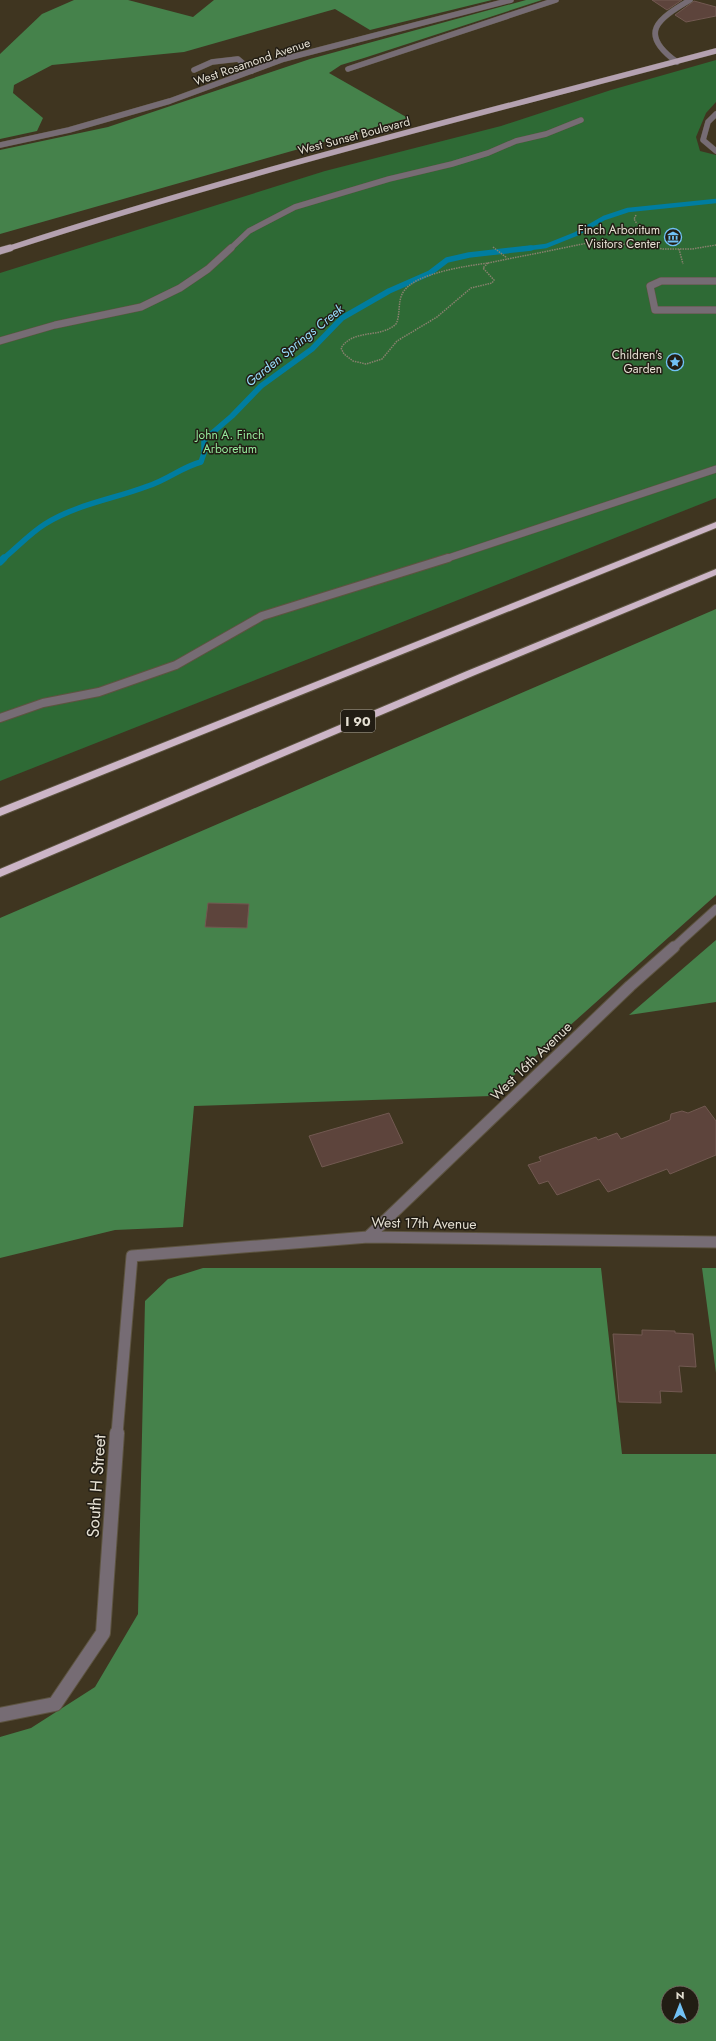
<svg xmlns="http://www.w3.org/2000/svg" width="716" height="2041" viewBox="0 0 716 2041" font-family="Jost,sans-serif">
  <rect width="100%" height="100%" fill="#3f3520"/>
  <path fill="#2e6a35" d="M716,60V102L706,113L696,137L700,151L716,155V498L0,781V273L325,171L501,126L611,90Z"/>
  <path fill="#45824b" fill-rule="evenodd" d="M74,0H128L193,17L214,0H492L370,30L335,9L184,52L52,65L14,85L13,93L43,118L37,131L0,139V54L42,14Z
    M526,0H542L364,58L341,65L329,73L408,118L0,234V150L108,127L310,59Z
    M716,609V895L491,1096L194,1106L183,1227L115,1230L0,1258V918Z
    M716,940V1002L629,1015Z
    M203,1268H601L622,1454H716V2041H0V1737L31,1728L95,1687L138,1614L145,1301L168,1279ZM668,1993H692V2017H668Z
    M702,1268H716V1373Z"/>
  <g fill="none" stroke-linecap="round" stroke-linejoin="round">
    <path stroke="#007da0" stroke-width="4.5" d="M522,249L546,246L576,234L604,218L628,210L716,201"/>
    <path stroke="#007da0" stroke-width="5.5" d="M3,559C18,547 29,534 45,524C77,504 114,499 148,486C167,480 182,467 201,462L204,453V440L232,416L261,386L312,349L342,318L389,291L430,273L447,260L469,255L531,248"/>
    <path stroke="#007da0" stroke-width="7" d="M0,562L4,558"/>
  </g>
  <path fill="#5d443c" stroke="#725951" d="M652,0H682L667,10Z
    M694,1L716,7V16L686,22L675,15Z
    M208,903L249,904L247,928L205,927Z
    M705,1106L716,1121V1155L670,1174L667,1169L608,1192L599,1179L557,1195L548,1181L539,1184L528,1165L541,1161L539,1157L596,1137L598,1140L617,1133L621,1139L670,1120L671,1114L682,1111L688,1113Z
    M389,1113L403,1143L322,1167L309,1136Z
    M642,1330L675,1331V1333L693,1334L696,1367L679,1366L682,1392L660,1391L661,1403L619,1402L613,1334L642,1335Z"/>
  <g fill="none" stroke-linecap="round" stroke-linejoin="round">
    <g stroke="#5d5440" stroke-width="6">
      <path id="minor-far4" d="M677,62C637,33 658,19 690,0
        M348,69L556,0
        M194,70L212,62L238,59L252,71
        M716,114L708,122L703,140L716,151
        M0,145L69,130L170,101L284,59L511,0
        M230,249L249,231L295,207L389,179L452,164L488,153L516,141L546,134L581,120"/>
    </g>
    <g stroke="#5d5440" stroke-width="8">
      <path id="minor-far3" d="M716,281H661L650,286L655,310H716
        M0,341L55,325L141,307L180,288L208,269L231,248
        M445,559L716,469"/>
    </g>
    <g stroke="#5d5440" stroke-width="10">
      <path id="minor-far2" d="M0,718L43,703L99,692L176,665L262,616L448,558
        M673,948L716,909"/>
    </g>
    <g stroke="#5d5440" stroke-width="13">
      <path id="minor-far1" d="M368,1237L630,986L674,947
        M117,1434L132,1256L368,1237L716,1242"/>
    </g>
    <g stroke="#5d5440" stroke-width="16">
      <path id="minor" d="M0,1715L55,1704L103,1633L117,1433"/>
    </g>
    <g stroke="#5d5440" stroke-width="6">
      <path id="major-far1" d="M7,249C240,173 479,114 716,51"/>
    </g>
    <g stroke="#5d5440" stroke-width="8">
      <path id="major" d="M0,251L10,248"/>
    </g>
    <g stroke="#5d5440" stroke-width="2">
      <path id="highway" d="M716,522V528L0,816V808Z
        M716,569V575L475,675L0,877V869L467,671Z"/>
    </g>
    <path stroke="#88806e" stroke-width="1.5" stroke-dasharray="1.5 1" stroke-linecap="butt" d="M636,215L634,219L637,224
      M493,247L507,258
      M679,249L683,264
      M488,263L483,268L494,280L492,283L471,288L437,317L397,341L382,359L366,364L353,361L344,354L341,348C354,328 380,339 396,324C401,314 397,300 404,291C416,273 467,266 488,263Z
      M488,263L598,241L630,245L638,244L663,249H692L716,245"/>
    <use href="#minor-far4" stroke="#766c74" stroke-width="5.5"/>
    <use href="#minor-far3" stroke="#766c74" stroke-width="7"/>
    <use href="#minor-far2" stroke="#766c74" stroke-width="8"/>
    <use href="#minor-far1" stroke="#766c74" stroke-width="11"/>
    <use href="#minor" stroke="#766c74" stroke-width="14"/>
    <use href="#major-far1" stroke="#b4a1b0" stroke-width="5.5"/>
    <use href="#major" stroke="#b4a1b0" stroke-width="7"/>
    <use href="#highway" fill="#ccb5c7" fill-rule="evenodd"/>
  </g>
  <defs>
    <g id="museum-ring" transform="scale(0.9)"><circle r="9.5" fill="#221d14" stroke="#71c1f5" stroke-width="1.5"/><path d="M0-6L6-3V-2H-6V-3ZM-5-1h2V3h-2ZM-1-1h2V3h-2ZM3-1h2V3H3ZM-6 4H6V6H-6Z" fill="#71c1f5"/></g>
    <g id="sight-ring" transform="scale(0.9)"><circle r="9.5" fill="#221d14" stroke="#71c1f5" stroke-width="1.5"/><path d="M0-6L1.8-2.2L6-1.7L2.9 1.2L3.7 5.4L0 3.3L-3.7 5.4L-2.9 1.2L-6-1.7L-1.8-2.2Z" fill="#71c1f5"/></g>
  </defs>
  <g fill-rule="evenodd">
    <use href="#museum-ring" x="673" y="237"/>
    <use href="#sight-ring" x="675" y="362"/>
  </g>
  <g text-anchor="middle" stroke-width="3" stroke-linejoin="round" paint-order="stroke">
    <g font-size="12" fill="#e4dfd2" stroke="#221d14">
      <text transform="translate(252 62) rotate(-19)" y="4">West Rosamond Avenue</text>
      <text transform="translate(354 136) rotate(-15)" y="4">West Sunset Boulevard</text>
    </g>
    <g font-size="12" fill="#e4dfd2" stroke="#221d14" text-anchor="end">
      <text x="660" y="234">Finch Arboritum<tspan x="660" dy="14">Visitors Center</tspan></text>
      <text x="662" y="359">Children's<tspan x="662" dy="14">Garden</tspan></text>
    </g>
    <g font-size="12" fill="#96eb9d" stroke="#221d14">
      <text x="230" y="439">John A. Finch<tspan x="230" dy="14">Arboretum</tspan></text>
    </g>
    <g font-size="13" font-style="italic" fill="#98defc" stroke="#221d14">
      <text transform="translate(294 345) rotate(-39)" y="5">Garden Springs Creek</text>
    </g>
    <rect fill="#221d14" stroke="#aaa599" stroke-width="1" x="341" y="710" width="34" height="22" rx="3"/>
    <g font-size="13" font-weight="bold" fill="#e4dfd2">
      <text x="358" y="726">I 90</text>
    </g>
    <g font-size="14" fill="#e4dfd2" stroke="#221d14">
      <text transform="translate(531 1061) rotate(-44)" y="5">West 16th Avenue</text>
      <text transform="translate(424 1223) rotate(1)" y="5">West 17th Avenue</text>
    </g>
    <g font-size="17" fill="#e4dfd2" stroke="#221d14">
      <text transform="translate(96 1486) rotate(-86)" y="6">South H Street</text>
    </g>
  </g>
  <g transform="translate(680 2005)"><circle r="19" fill="#221d14" stroke="#706b60"/>
  <path d="M0-3L7 15L0 10L-7 15Z" fill="#71c1f5"/>
  <text y="-6" font-size="11" font-weight="bold" text-anchor="middle" fill="#e4dfd2">N</text>
  </g>
</svg>
